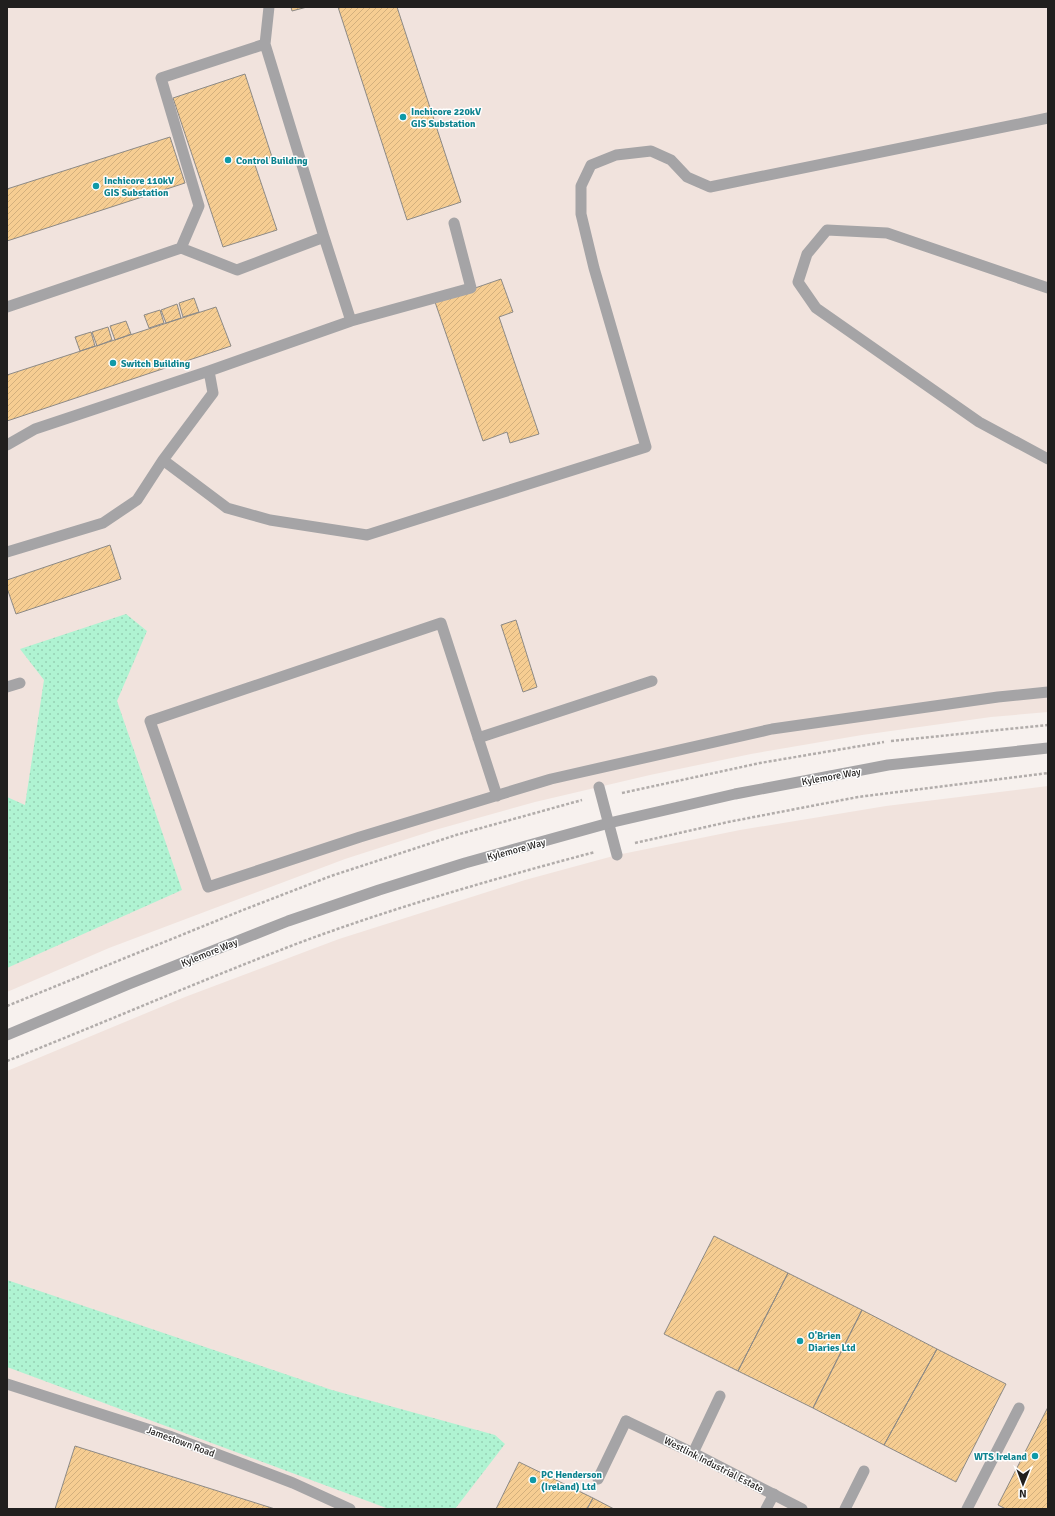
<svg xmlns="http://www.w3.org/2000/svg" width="1055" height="1516" viewBox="0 0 1055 1516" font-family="Signika,sans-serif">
  <defs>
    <pattern id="grass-dots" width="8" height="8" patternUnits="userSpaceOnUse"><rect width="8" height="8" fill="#aff3d2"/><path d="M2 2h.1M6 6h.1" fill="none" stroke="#96d0b4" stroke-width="1.8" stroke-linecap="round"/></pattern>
    <pattern id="building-hatch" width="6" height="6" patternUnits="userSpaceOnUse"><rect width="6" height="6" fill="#f6cd92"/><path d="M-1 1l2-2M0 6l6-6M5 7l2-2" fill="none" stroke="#d3b07d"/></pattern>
  </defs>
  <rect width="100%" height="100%" fill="#f7f1ee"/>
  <path fill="#f1e3dd" d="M7,7H1048V712L991,717L862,735L751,754L650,775L535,802L435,830L345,859L109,948L7,992Z
    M1048,786V1509H7V1071L185,997L339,939L525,880L617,855L740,830L886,806Z"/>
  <path fill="url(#grass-dots)" d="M126,614L147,631L117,701L182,890L7,968V797L25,805L44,680L20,649Z
    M7,1280L332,1390L495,1435L505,1444L455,1509H389L7,1367Z"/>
  <path fill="url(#building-hatch)" stroke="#8d8a86" d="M291,7H307L292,11Z
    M338,7H397L461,202L407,220Z
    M245,74L272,157L254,162L277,230L223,247L173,98Z
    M170,137L185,183L7,241V189Z
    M501,279L513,312L499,317L539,434L510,443L507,432L483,441L435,302Z
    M194,298L199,312L183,317L179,303Z
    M177,304L181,318L166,323L161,310Z
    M216,307L231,346L7,421V375Z
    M160,310L164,323L149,328L144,315Z
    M126,321L131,334L115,340L110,326Z
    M108,327L112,340L97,346L92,332Z
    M91,332L95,346L80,351L75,337Z
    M110,545L121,579L16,614L7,588V580Z
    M516,620L537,687L523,692L501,625Z
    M714,1236L788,1273L738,1371L664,1334Z
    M788,1273L862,1310L813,1408L738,1371Z
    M862,1310L937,1349L884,1445L813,1408Z
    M937,1349L1006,1384L956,1482L884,1445Z
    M1048,1407V1509H1006L998,1505Z
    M75,1446L275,1509H55Z
    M519,1462L593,1498L587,1509H496Z
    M593,1498L614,1509H587Z"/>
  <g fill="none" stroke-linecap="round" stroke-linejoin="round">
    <path stroke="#b2adab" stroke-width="2.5" stroke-dasharray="3 2" stroke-linecap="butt" d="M891,741L1048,725
      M622,793L760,763L884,742
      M635,843L728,822L858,797L1048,773
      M7,1006L243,910L331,876L456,835L582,800
      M7,1061C106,1022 204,979 304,941C399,906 497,878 595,852"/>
    <path stroke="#a5a4a6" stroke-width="11" d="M265,44L269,7
      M324,237L351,321L471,288L454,223
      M1048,288L887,233L827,230L807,254L798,282L816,308L979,422L1048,459
      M7,307L181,248L237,270L324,237L265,44L161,78L199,206L181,248
      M7,445L35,429L209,371L351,321
      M163,460L227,508L270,520L367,535L646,447L594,268L581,214V186L591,165L616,155L651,151L671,160L687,177L710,187L1048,118
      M7,552L103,523L137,500L163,460L213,393L209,371
      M7,687L20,683
      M478,738L652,681
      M599,787L617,855
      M497,796L441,623L150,721L208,887L360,837L551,779L772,729L998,697L1048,692
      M693,1453L720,1396
      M598,1479L626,1421
      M766,1509L774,1494
      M845,1509L864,1471
      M967,1509L1019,1408"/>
    <path stroke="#a5a4a6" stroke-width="11" d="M7,1035L129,984L288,921L379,890L465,863L609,823L735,794L888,765L1048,748
      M7,1384L169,1436L293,1483L350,1509
      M626,1421L693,1453L802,1509"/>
  </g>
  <g fill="#0f9aa8" stroke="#fff" stroke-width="1.5">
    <circle cx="403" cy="117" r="4"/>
    <circle cx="228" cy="160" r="4"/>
    <circle cx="96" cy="186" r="4"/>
    <circle cx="113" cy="363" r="4"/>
    <circle cx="800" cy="1341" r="4"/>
    <circle cx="1035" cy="1456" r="4"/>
    <circle cx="533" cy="1480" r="4"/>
  </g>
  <g text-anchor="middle" stroke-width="3" stroke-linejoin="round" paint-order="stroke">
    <g font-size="10" font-weight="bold" fill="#0d838f" stroke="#fff" text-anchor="start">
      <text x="411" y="115">Inchicore 220kV<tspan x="411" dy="12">GIS Substation</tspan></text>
      <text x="236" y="164">Control Building</text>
      <text x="104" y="184">Inchicore 110kV<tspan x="104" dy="12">GIS Substation</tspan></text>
      <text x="121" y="367">Switch Building</text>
      <text x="808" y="1339">O'Brien<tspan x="808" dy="12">Diaries Ltd</tspan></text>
      <text x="1027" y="1460" text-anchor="end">WTS Ireland</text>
      <text x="541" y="1478">PC Henderson<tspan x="541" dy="12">(Ireland) Ltd</tspan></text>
    </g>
    <g font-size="10" fill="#211f1e" stroke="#fff">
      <text transform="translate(831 776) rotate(-10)" y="4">Kylemore Way</text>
      <text transform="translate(516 849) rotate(-15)" y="4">Kylemore Way</text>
      <text transform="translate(209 952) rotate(-22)" y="4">Kylemore Way</text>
      <text transform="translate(181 1441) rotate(20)" y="4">Jamestown Road</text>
      <text transform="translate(714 1464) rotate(27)" y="4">Westlink Industrial Estate</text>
    </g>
  </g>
  <rect width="1055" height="1516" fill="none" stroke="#211f1e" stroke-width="16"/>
  <g transform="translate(1023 1484) rotate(181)" stroke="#ffffff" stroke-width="3" paint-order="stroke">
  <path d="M0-3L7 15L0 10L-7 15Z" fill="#211f1e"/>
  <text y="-6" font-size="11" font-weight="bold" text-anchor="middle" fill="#211f1e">N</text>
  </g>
</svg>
